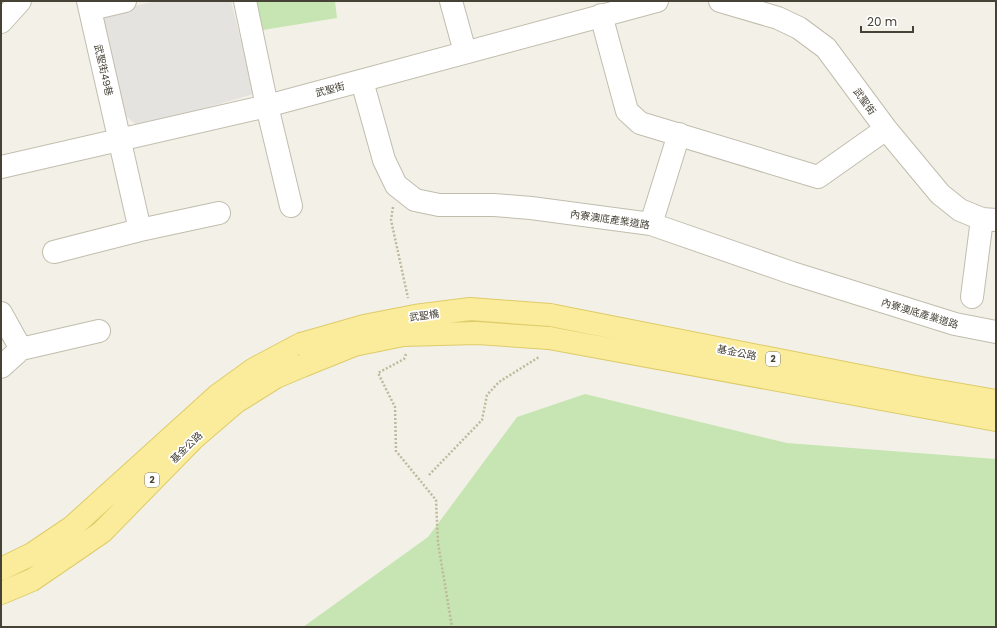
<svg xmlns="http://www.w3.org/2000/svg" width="997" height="628" viewBox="0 0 997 628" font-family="Poppins,'Noto Sans TC',sans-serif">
  <rect width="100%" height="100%" fill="#f3f1e7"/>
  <path fill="#c7e5b2" d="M256,1H335L337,18L263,30Z
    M585,394L787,443L996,459V627H303L428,537L517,417Z"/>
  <path fill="#e4e3df" d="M156,1H231L254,94L139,127L126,116L100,14Z"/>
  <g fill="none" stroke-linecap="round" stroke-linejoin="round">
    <g stroke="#c1bdad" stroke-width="24">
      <path id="minor" d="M88,1L140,230L219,213
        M245,1L267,106L291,206
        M451,1L465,52
        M720,1L778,18L799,28L826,48L886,129L940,194L960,210L982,219L996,220
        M91,9L125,1
        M601,15L627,111L640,123L818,177L886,129
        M1,22L20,1
        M362,81L384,160L396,185L415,200L439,205H494L531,208L651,224L792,273L955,324L996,332
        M1,167L267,106L657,1
        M651,224L679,134
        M54,252L140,230
        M972,297L982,219
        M1,313L21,349
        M1,367L21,349L99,331"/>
    </g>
    <g stroke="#decb6a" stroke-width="24">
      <path id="major" d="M550,315L921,388L996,401
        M549,338L996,420
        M1,569L32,554L72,527L218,395L254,369L301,344
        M1,593L32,580L102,532L193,439L236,402L276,377L302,366"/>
    </g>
    <path stroke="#bfb89c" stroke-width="2.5" stroke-dasharray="2 2" stroke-linecap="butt" d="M393,207L391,220L408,298
      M406,354L404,359L378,373L395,407L396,451L436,500L438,543L452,627
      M429,475L482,420L487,395L499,382L539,357"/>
    <use href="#minor" stroke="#fff" stroke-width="22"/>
    <use href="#major" stroke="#faec9a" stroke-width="22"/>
    <g stroke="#decb6a" stroke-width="24" stroke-linecap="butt">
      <path id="major-bridge" d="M301,344L364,326L415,316L470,309L550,315
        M302,366L354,345L403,335L477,333L549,338"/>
    </g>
    <use href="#major-bridge" stroke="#faec9a" stroke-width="22"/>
  </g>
  <g text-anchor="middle" stroke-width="3.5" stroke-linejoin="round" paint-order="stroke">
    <g fill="#fff" stroke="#7e7b72" stroke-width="1">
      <rect x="766" y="352" width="14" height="14" rx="3"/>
      <rect x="145" y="473" width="14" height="14" rx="3"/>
    </g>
    <g font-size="9" font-weight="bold" fill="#464236">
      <text x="773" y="362">2</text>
      <text x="152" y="483">2</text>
    </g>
    <g font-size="10" fill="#464236" stroke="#fff">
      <text transform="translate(104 70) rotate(77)" y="4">武聖街49巷</text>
      <text transform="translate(330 89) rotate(-15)" y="4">武聖街</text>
      <text transform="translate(865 101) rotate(54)" y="4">武聖街</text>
      <text transform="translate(610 219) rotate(8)" y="4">內寮澳底產業道路</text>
      <text transform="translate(920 313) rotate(17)" y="4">內寮澳底產業道路</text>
      <text transform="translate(424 315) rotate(-8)" y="4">武聖橋</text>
      <text transform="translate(737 352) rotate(11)" y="4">基金公路</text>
      <text transform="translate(186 447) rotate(-44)" y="4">基金公路</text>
    </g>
  </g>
  <rect width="997" height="628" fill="none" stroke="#464236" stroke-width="4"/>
  <path d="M861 26v6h52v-6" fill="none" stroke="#464236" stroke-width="2"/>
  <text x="867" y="26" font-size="12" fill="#464236" stroke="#ffffff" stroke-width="3" paint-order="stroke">20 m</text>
</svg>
